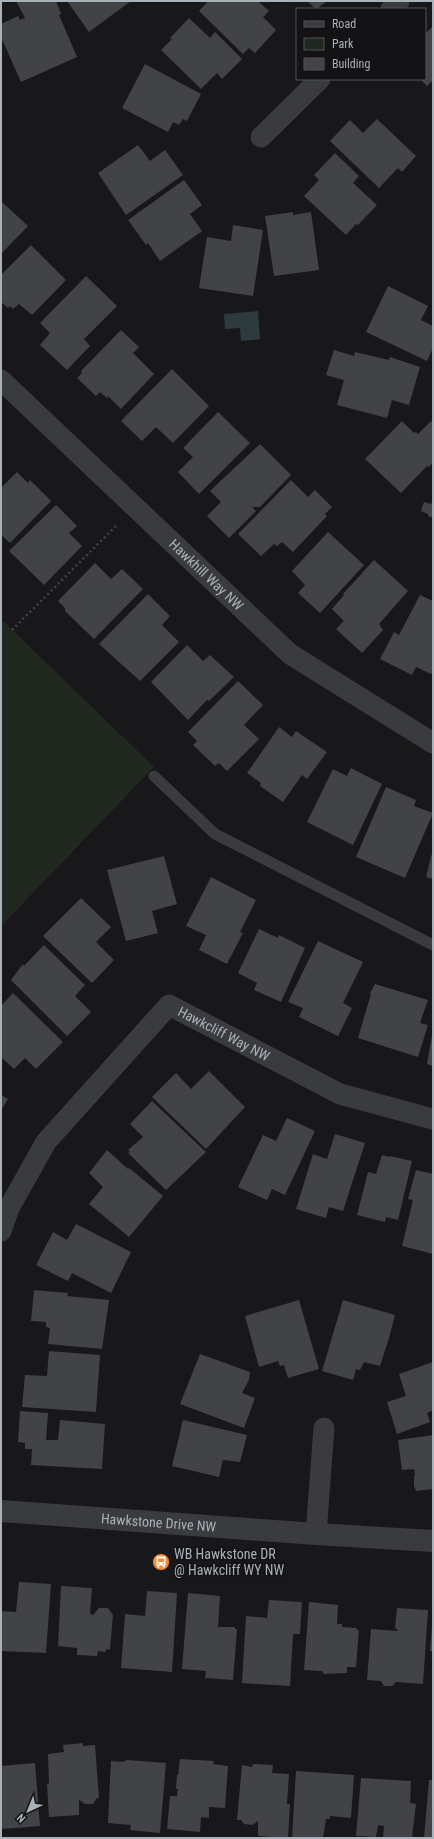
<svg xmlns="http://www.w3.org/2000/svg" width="434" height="1839" viewBox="0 0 434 1839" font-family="'Roboto Condensed',sans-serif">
  <rect width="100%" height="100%" fill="#18181a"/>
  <path fill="#20281f" d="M1,619L154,767L1,926Z"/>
  <path fill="#2d3a3e" d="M258,311L260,339L241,341L240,328L225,329L224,314Z"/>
  <path fill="#424347" d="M16,1H56L61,14L59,15L77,57L21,82L1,37V24L18,16L20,20L25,18Z
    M67,1H131L89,32Z
    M208,1H258L269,11L263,17L276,30L255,53L249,48L243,54L199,11Z
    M307,1H327L316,9Z
    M189,18L210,38L215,32L242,59L222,79L217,73L201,89L161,50L172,39L170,38Z
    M433,26V80L427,86L420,79H425V34Z
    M145,64L201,94L187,121L183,119L179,125L173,122L168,132L122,108Z
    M377,119L416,156L402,172L398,168L379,188L330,141L350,120L363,133Z
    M138,145L150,161L165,150L183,175L126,215L98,173Z
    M335,153L359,176L353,183L377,205L358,225L356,224L346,235L304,196L319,180L314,175Z
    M184,180L202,205L190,214L202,231L160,261L148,243L146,245L128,220Z
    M1,201L28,226L1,254Z
    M293,212V215L311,212L319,270L274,276L265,216Z
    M233,225L263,230L253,296L199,288L207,237L231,241Z
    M31,245L66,280L32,315L19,304L13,309L10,306L8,308L1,302V275Z
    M86,276L117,306L84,339L90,346L67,370L40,345L50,333L40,323Z
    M388,286L428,306L421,320L433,326V348L427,361L366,332Z
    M121,330L139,347L133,353L154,374L121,409L108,396L107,398L100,392L96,396L77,378L82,373L81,371Z
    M334,350L354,356L355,352L389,360L390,357L420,367L409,405L392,400L387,418L337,405L344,380L326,375Z
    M172,369L209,406L173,443L156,427L142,441L121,421Z
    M218,412L250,443L199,494L178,472L193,457L183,448Z
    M402,421L414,433L416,432L418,434L431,421L433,423V462L429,467L427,466L401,493L365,459Z
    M260,444L291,475L260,507H252L256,511L229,538L207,516L221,502L210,491Z
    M17,472L28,483L30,480L51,501L10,543L1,535V488Z
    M291,480L308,497L315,490L332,507L325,514L327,516L293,552L282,542L277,546L274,544L261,556L238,534Z
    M433,499V518L428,516V514L421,511L424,502L431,504Z
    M56,505L77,526L69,533L82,546L44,585L9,551Z
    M328,532L364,565L320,613L298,593L305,585L292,571Z
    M374,560L408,591L379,624L383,630L362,653L336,629L344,621L332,609L344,595L343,594Z
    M95,563L111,579L122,569L143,589L94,639L65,611V608L58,601Z
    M148,594L170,616L162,625L179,642L140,681L99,644Z
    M420,595L433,601V671L431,674L416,667L412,675L380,659L394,632L399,635Z
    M187,645L203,661L210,655L234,677L209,701L207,700L188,720L151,682Z
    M238,681L263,705L244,725L259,739L227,771L219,763L215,766L193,745L197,741L188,732Z
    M279,727L292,737L296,731L327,752L307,779L302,775L283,802L260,786L261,783L247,773Z
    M351,768L382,784L353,845L307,822L333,769L347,776Z
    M386,787L416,800L414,806L433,813L405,878L356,857Z
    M432,853H433V879L426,877Z
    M164,856L177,904L152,911L158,933L126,941L107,870Z
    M211,877L256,900L240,932L243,933L227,964L199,950L206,935L186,926Z
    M81,898L111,927L96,942L114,960L92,983L43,936Z
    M259,929L278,938L279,935L305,948L281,1002L254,990L257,983L238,973Z
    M318,941L363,962L343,1003L352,1008L338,1036L299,1017L303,1008L288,1002Z
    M44,945L85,985L75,996L91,1012L67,1036L11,980L23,964L24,966Z
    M375,984L428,1000L420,1023L428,1025L418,1057L358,1038L371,994L370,993Z
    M13,993L63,1042L36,1069L25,1058L14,1069L1,1057V1006Z
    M432,1035H433V1066L427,1064Z
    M209,1071L245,1107L206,1149L152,1097L176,1073L191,1089Z
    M1,1095L8,1099L1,1110Z
    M152,1101L206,1152L166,1190L128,1153L130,1152L128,1150L143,1137L130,1124Z
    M287,1118L315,1131L285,1195L272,1189L267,1200L238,1187L263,1135L276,1141Z
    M335,1134L365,1143L343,1211L329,1207L326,1218L296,1209L313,1154L327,1159Z
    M107,1150L128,1169L129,1168L163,1196L129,1237L89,1204L103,1187L89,1173Z
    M382,1155L389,1157L390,1156L412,1161L398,1220L386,1217L385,1222L357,1215L368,1172L376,1174Z
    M416,1170L433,1174V1254L402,1246L413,1200L408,1199Z
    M76,1224L131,1252L111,1293L72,1273L68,1281L36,1265L53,1232L67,1240Z
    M34,1290L68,1293L67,1296L109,1300L102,1349L48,1344L50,1328L46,1327V1322L31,1321Z
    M299,1300L319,1369L288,1378L284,1365L280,1366L278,1361L259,1367L245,1316Z
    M343,1300L395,1315L389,1338L380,1366L364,1362L360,1370L356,1369L353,1380L322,1371Z
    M49,1351L100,1355L96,1412L22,1407L25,1375L47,1376Z
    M200,1354L250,1372L249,1380L242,1393L255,1398L244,1428L180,1404Z
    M433,1362V1410L427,1413L430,1422L397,1434L387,1402L406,1396L399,1374Z
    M20,1411L48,1413L46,1440H58L60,1420L105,1424L102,1469L31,1465L32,1449H25V1443L18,1442Z
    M183,1420L247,1435L240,1462L223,1460L219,1477L172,1466Z
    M433,1435V1489L416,1491L414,1486V1476L415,1475L414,1469L402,1470L398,1440Z
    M19,1582L51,1584L46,1653L1,1651V1611L16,1612Z
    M61,1586L92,1588L90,1614L93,1615L99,1608H108L113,1615L110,1650L106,1649V1652L98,1651L97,1656L77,1655V1648L58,1646Z
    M147,1591L177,1593L172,1672L121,1668L125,1614L145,1616Z
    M188,1593L220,1596L218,1627H235V1629H237L233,1680L205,1678L206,1671L182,1669Z
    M269,1600L302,1602L300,1634H293L290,1686L242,1683L246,1616L267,1618Z
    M309,1602L338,1605L337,1624H342V1627L357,1628V1630H359L356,1667H347V1673L324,1674L322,1671L304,1670Z
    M397,1608L428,1610L423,1684L396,1682L392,1686H384L381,1681L367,1680L371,1629L398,1631L395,1627Z
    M432,1625H433V1651H430Z
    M83,1743V1746L95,1745L99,1798H97L93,1804H85L79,1800V1815L49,1817L47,1784L49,1783L48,1754L64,1752L63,1745Z
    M180,1759L214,1761L213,1764L228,1766L225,1808L209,1807V1818L201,1817L200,1832L167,1829L170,1796H177L178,1789H176L177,1775H178Z
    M127,1760L166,1763L160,1833L130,1830L131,1825L108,1823L111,1761L123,1762Z
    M35,1763L40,1826L2,1829L1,1766Z
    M253,1764L273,1765L272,1773L289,1774L287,1804H290L288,1838L258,1836V1821L252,1825L244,1824L241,1820H237L242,1765L252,1767Z
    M296,1771L354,1775L351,1818L330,1816V1819H326L323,1838H292Z
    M361,1778L411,1781L410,1803L416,1804L412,1838H383L384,1826L378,1825L376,1837L356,1836Z
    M429,1780H433V1838H424Z"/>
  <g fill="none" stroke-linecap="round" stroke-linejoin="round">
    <path stroke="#3f4246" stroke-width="2.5" stroke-dasharray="2 3" stroke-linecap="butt" d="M12,630L118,524"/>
    <path stroke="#393b3f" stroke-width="11" d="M154,776L215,834L433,945"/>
    <g stroke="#393b3f" stroke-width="21">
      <path d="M391,9L399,1"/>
      <path d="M261,137L320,79"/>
      <path id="s1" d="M1,380L290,654L433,743"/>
      <path id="s2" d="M1,1231L9,1208L46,1142L169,1005L340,1094L433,1119"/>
      <path d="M316,1534L324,1428"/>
    </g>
    <path stroke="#393b3f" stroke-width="22" id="s3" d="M1,1511L316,1534L433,1541"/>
  </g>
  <defs>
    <g id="bus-disc" transform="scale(0.9)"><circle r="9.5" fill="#f38b37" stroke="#131315"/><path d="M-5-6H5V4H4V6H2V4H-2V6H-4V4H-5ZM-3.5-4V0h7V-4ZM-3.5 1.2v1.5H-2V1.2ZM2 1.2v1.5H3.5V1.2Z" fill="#fff"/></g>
  </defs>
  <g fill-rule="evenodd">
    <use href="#bus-disc" x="161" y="1562"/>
  </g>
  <g text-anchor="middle" stroke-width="3" stroke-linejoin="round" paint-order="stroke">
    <g font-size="14" fill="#aab2b9" stroke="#131315">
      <text dy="5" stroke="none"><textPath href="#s1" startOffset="283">Hawkhill Way NW</textPath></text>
      <text dy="5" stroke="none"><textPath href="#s2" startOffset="346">Hawkcliff Way NW</textPath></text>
      <text dy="5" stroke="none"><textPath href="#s3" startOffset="158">Hawkstone Drive NW</textPath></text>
    </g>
    <g font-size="14" fill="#aab2b9" stroke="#131315" text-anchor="start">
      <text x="174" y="1559">WB Hawkstone DR<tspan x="174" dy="16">@ Hawkcliff WY NW</tspan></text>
    </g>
  </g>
  <rect width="434" height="1839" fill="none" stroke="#aab2b9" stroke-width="4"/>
  <rect x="296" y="8" width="130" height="72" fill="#131315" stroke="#4f5357"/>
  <rect x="304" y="21" width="20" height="6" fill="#393b3f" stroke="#4f5357"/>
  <text x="332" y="28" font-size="12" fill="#aab2b9">Road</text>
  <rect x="304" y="38" width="20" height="12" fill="#20281f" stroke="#4f5357"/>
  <text x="332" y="48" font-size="12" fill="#aab2b9">Park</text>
  <rect x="304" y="58" width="20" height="12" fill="#424347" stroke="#4f5357"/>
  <text x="332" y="68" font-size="12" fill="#aab2b9">Building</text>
  <g transform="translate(28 1811) rotate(224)" stroke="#131315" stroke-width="3" paint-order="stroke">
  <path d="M0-3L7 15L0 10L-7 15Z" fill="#aab2b9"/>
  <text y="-6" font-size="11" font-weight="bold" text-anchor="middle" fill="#aab2b9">N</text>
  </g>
</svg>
